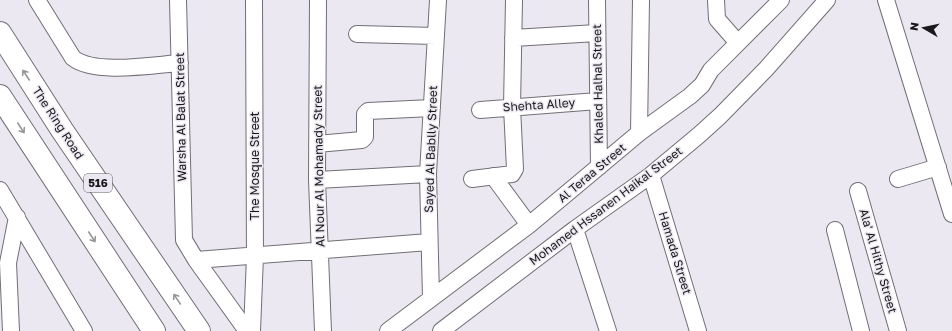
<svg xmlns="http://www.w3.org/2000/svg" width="952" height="331" viewBox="0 0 952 331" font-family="'Golos Text',sans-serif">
  <rect width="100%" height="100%" fill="#ece8f1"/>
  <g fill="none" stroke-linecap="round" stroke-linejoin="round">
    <g stroke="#716e76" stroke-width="18">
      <path id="minor" d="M37,0L73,58C95,75 152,65 180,63
        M178,0L184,240L196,260L247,331
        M318,0L317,180L323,331
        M597,0L599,167
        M716,0L717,19L738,43
        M886,0L952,214
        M357,34L436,36
        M513,38L597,33
        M480,110L598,101
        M639,133L641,0
        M317,144L362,140L365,137V114L368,111L432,108
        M651,175L698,331
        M493,176L529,225
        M472,179L512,174L515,169L512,107L514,0
        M898,179L938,167
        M317,180L428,174
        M0,190L84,331
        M858,191L898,331
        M575,229L608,331
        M835,230L861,331
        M196,260L429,242
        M431,298L428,174L438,0
        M11,331L8,263L17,217
        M252,331L255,256L254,0
        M388,331L529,225L639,133L690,96L702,85L711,70L781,0
        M441,331L575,229L651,175L699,135L720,116L766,69L827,0"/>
    </g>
    <g stroke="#716e76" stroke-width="24">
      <path id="highway" d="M0,33L62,130L199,331
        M0,96L154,331"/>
    </g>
    <use href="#minor" stroke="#fff" stroke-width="16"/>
    <use href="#highway" stroke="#fff" stroke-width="22"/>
  </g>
  <defs><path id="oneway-shaft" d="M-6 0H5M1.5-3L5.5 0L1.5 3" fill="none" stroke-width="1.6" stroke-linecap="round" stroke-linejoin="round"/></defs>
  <g stroke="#989798">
    <use href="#oneway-shaft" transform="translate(26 75) rotate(-123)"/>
    <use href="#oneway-shaft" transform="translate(21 128) rotate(57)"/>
    <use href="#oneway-shaft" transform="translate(92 237) rotate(57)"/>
    <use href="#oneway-shaft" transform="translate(177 299) rotate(-124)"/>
  </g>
  <g text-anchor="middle" stroke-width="3" stroke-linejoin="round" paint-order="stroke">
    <rect fill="#ece8f1" stroke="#58565b" stroke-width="1" x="84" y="174" width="28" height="18" rx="3"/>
    <g font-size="11" font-weight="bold" fill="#19181b">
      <text x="98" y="187">516</text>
    </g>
    <g font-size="12" fill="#19181b" stroke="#ece8f1">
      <text transform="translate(598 84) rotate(-91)" y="4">Khaled Halhal Street</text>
      <text transform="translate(539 105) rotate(-4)" y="4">Shehta Alley</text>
      <text transform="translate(181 117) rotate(-91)" y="4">Warsha Al Balat Street</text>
      <text transform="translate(58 123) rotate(57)" y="4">The Ring Road</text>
      <text transform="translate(431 149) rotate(-88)" y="4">Sayed Al Bablly Street</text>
      <text transform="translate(255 166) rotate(-90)" y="4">The Mosque Street</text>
      <text transform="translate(319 166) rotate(-91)" y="4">Al Nour Al Mohamady Street</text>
      <text transform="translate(592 173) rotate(-40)" y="4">Al Teraa Street</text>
      <text transform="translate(606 206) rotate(-37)" y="4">Mohamed Hssanen Haikal Street</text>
      <text transform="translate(675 253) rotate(73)" y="4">Hamada Street</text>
      <text transform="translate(878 261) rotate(74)" y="4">Ala' Al Hithy Street</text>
    </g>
  </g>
  <g transform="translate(924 28) rotate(279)" stroke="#ece8f1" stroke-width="3" paint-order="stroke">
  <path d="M0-3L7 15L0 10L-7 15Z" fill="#19181b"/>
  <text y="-6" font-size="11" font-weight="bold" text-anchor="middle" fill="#19181b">N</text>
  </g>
</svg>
